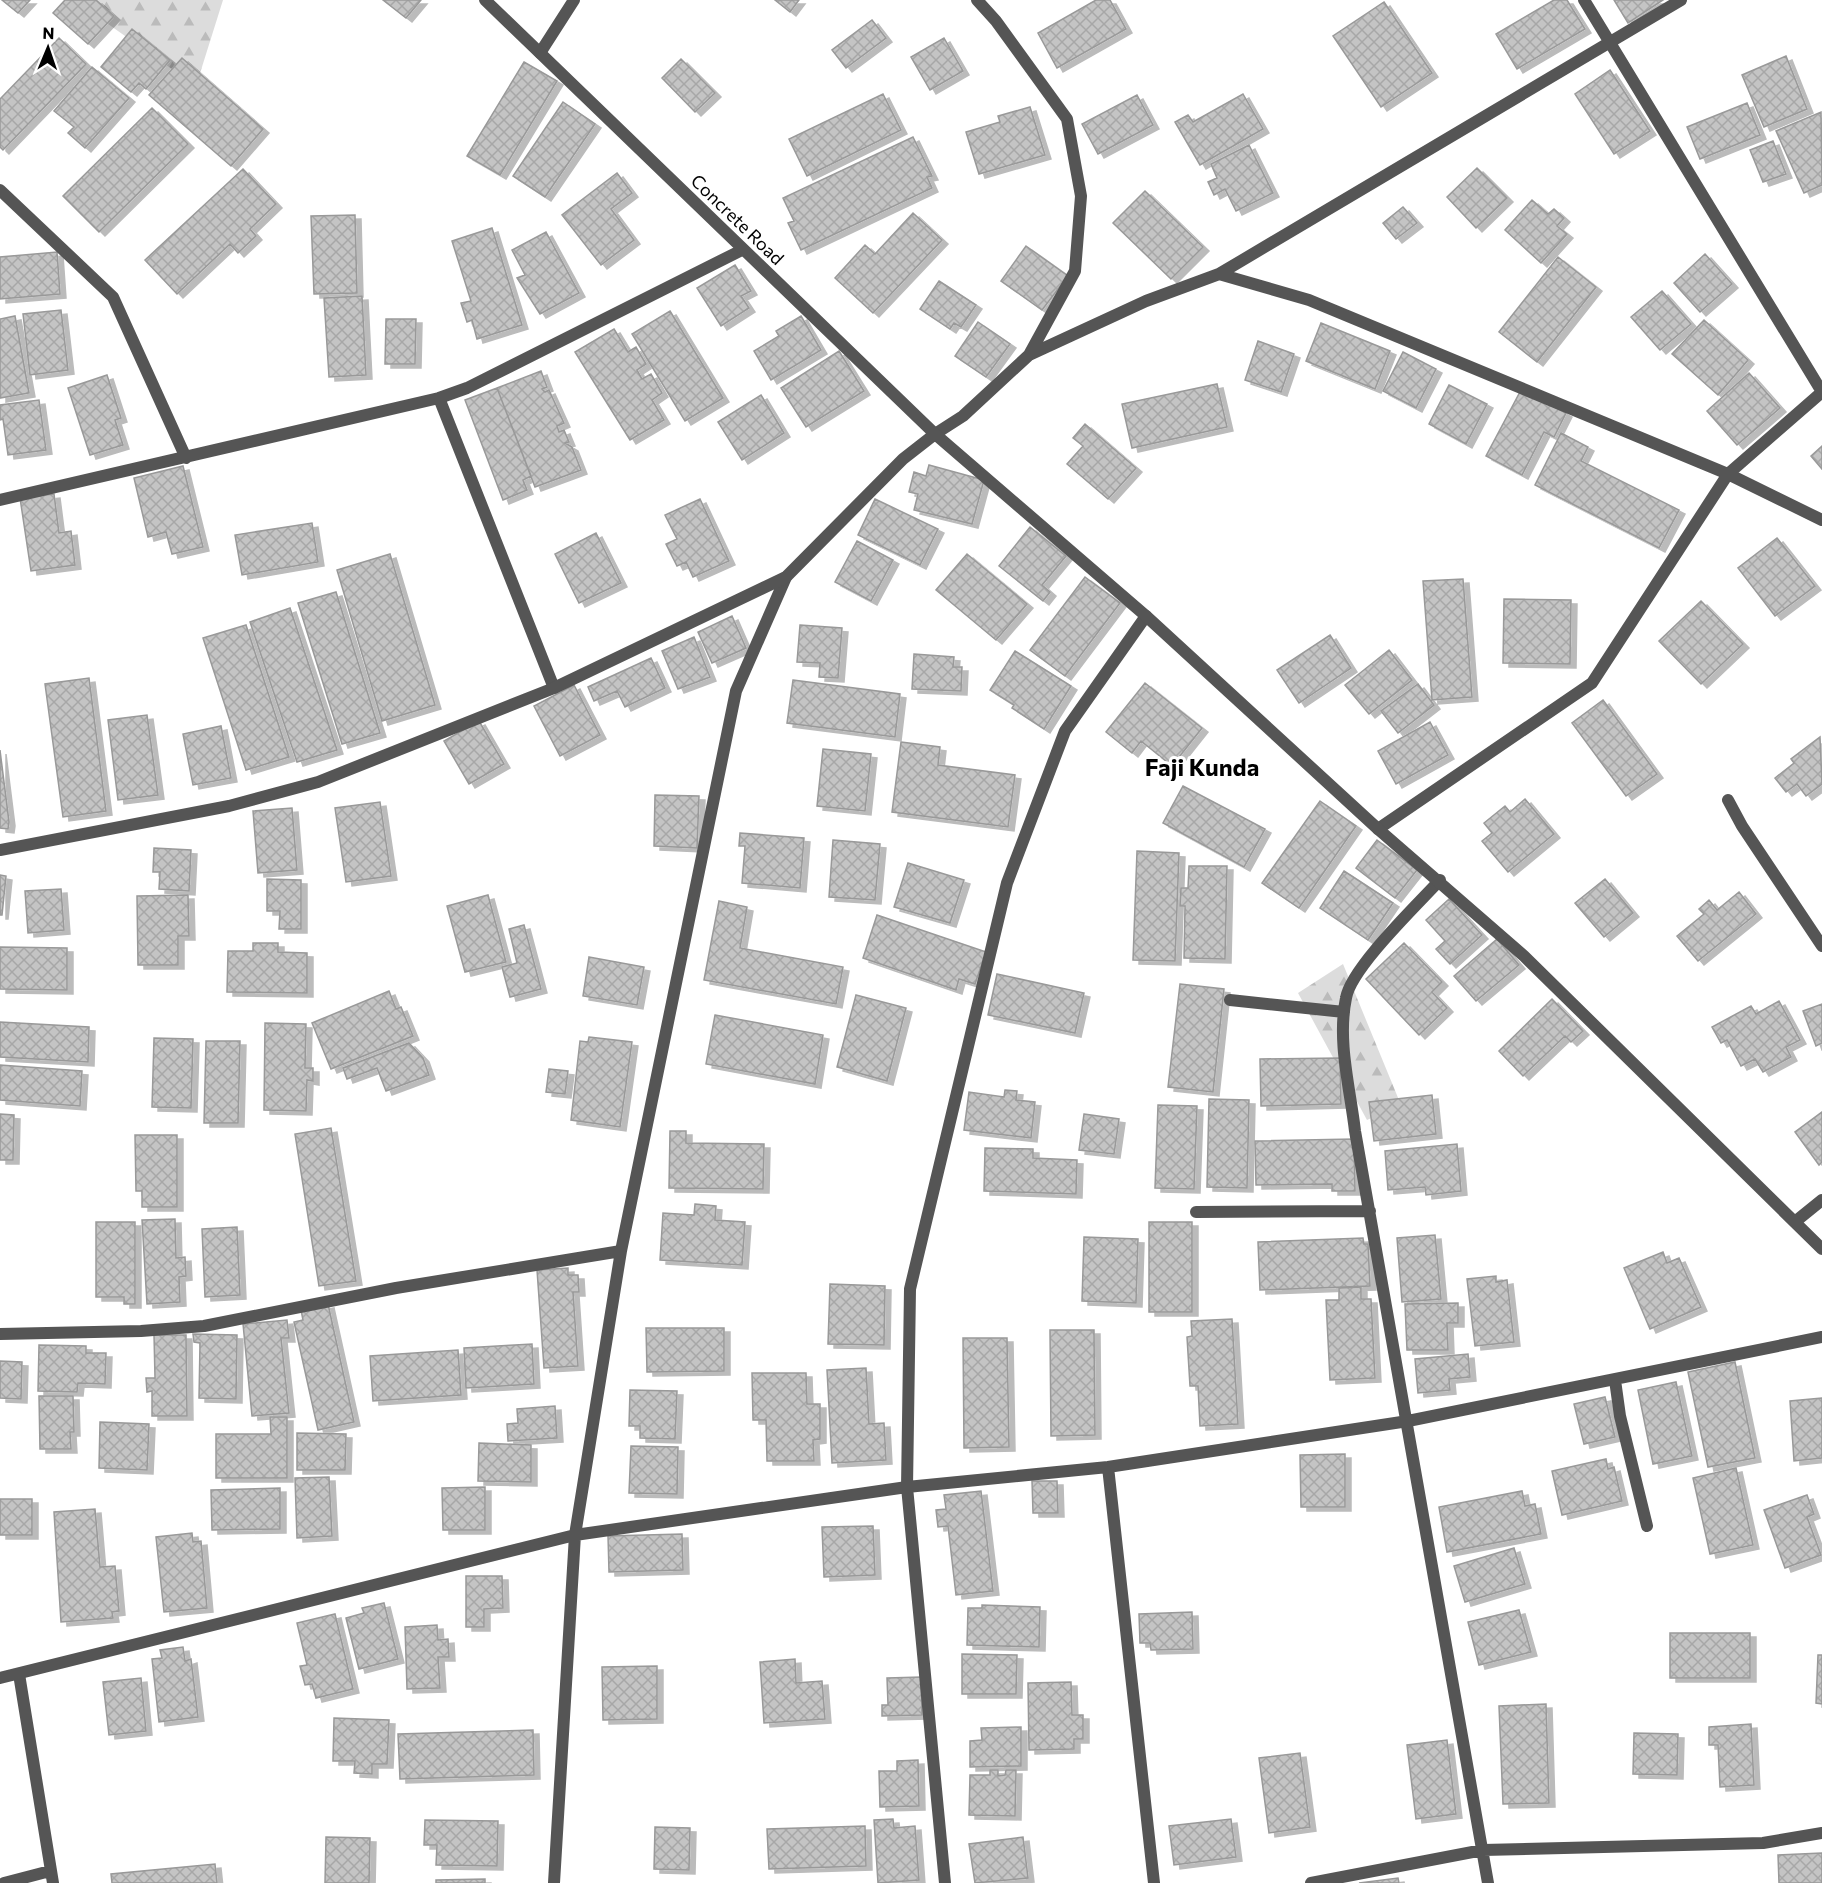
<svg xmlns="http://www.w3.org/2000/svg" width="1822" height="1883" viewBox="0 0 1822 1883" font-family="Commissioner,sans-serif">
  <defs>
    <pattern id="forest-firs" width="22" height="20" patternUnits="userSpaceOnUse" patternTransform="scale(1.5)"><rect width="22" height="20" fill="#dcdcdc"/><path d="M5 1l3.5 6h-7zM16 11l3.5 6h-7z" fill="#bbb"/></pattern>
    <pattern id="building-cross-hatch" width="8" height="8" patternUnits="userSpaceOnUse" patternTransform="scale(1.5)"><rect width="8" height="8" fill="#c4c4c4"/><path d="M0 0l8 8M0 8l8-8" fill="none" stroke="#a7a7a7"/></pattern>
    <filter id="shadow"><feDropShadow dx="6" dy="4" stdDeviation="0" flood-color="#0004"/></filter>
  </defs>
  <rect width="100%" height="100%" fill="#fff"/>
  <path fill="url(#forest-firs)" d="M74,0H223L196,86Z
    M1343,964L1401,1105L1367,1120L1298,993Z"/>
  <path fill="url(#building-cross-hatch)" stroke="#999" stroke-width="1.5" filter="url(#shadow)" d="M2,0H30L18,13Z
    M65,0H96L114,16L88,44L53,13Z
    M383,0H421L406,18Z
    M775,0H799L790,12Z
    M1096,0H1110L1126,29L1057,68L1038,33Z
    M1554,0H1567L1585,29L1517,69L1496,34Z
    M1614,0H1663L1628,23Z
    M1384,2L1432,73L1381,107L1333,36Z
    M872,20L886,38L846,68L832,50Z
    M132,29L170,60L146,89L139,83L131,92L101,67Z
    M59,38L86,64L3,150L0,147V99Z
    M944,38L963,71L930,90L911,57Z
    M1786,56L1807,109L1764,127L1742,75Z
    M182,58L263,129L231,166L149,95Z
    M681,59L715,93L695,112L662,78Z
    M524,62L557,81L500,175L467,156Z
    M92,67L129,98L85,148L68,133L74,127L54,111Z
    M1610,70L1650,131L1614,154L1575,94Z
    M883,94L901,130L807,176L789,139Z
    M1243,94L1263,129L1200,165L1175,122L1188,115L1193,122Z
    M1137,95L1153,125L1098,154L1082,124Z
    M563,102L595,124L545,197L513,176Z
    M1747,103L1760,135L1700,159L1687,127Z
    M1030,107L1045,155L979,174L966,132L1000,122L998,116Z
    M152,108L188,144L99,232L63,196Z
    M1821,112L1822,185L1804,193L1776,131Z
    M913,137L932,176L927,177L932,188L801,250L788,223L794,221L783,198Z
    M1773,141L1786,174L1763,182L1750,150Z
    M1249,145L1273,193L1236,211L1225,189L1214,195L1208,182L1217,178L1211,164Z
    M1477,168L1507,198L1476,228L1447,197Z
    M243,169L276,204L250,229L256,236L238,253L230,244L177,294L145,260Z
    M617,173L632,193L611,209L634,240L601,265L562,215Z
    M1145,191L1203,247L1171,279L1113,223Z
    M1532,200L1548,214L1554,209L1564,218L1557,226L1567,234L1541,263L1505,230Z
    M1403,207L1417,223L1396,239L1383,223Z
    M913,213L942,240L873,313L835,278L865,245L875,254Z
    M355,215L357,293L314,294L311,216Z
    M492,228L522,325L477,339L472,320L467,322L461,303L471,301L452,241Z
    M546,232L579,293L540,314L517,278L525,275L512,250Z
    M1026,246L1068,276L1042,310L1001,281Z
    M57,252L60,294L0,299V257Z
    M1705,254L1732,284L1700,312L1674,283Z
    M1558,257L1596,287L1537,362L1499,332Z
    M735,265L751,291L741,296L749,308L721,326L697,288Z
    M939,281L976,305L961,327L954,323L950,329L920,309Z
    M1662,291L1691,324L1660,350L1631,317Z
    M362,296L366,375L329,377L324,298Z
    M61,310L68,370L30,375L23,314Z
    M670,311L723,398L685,421L632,334Z
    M15,316L29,393L0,398V319Z
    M801,316L821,350L771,380L754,351L779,336L776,331Z
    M386,319H416L415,364H385Z
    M1704,320L1748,360L1718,395L1672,354Z
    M978,322L1010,344L986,377L955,356Z
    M1321,323L1390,351L1375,389L1306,361Z
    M614,329L628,352L636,347L646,364L637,370L642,379L651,374L662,393L652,400L664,420L630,440L575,352Z
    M1258,341L1294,354L1281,392L1245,380Z
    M839,351L864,391L806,427L781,388Z
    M1403,352L1436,369L1416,408L1383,391Z
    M541,371L547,387L542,389L545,392L549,390L564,423L557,426L559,432L564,430L569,442L565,443L572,447L581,470L535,487L497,388Z
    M1749,373L1780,408L1737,445L1707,411Z
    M107,375L121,418L115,420L123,445L90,455L68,388Z
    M1217,384L1227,427L1132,448L1122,404Z
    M1449,385L1487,404L1466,444L1429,424Z
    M497,388L531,476L523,480L527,490L503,500L465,400Z
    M1521,390L1566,413L1554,437L1544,432L1522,475L1486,456Z
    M761,395L784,433L742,460L718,422Z
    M39,400L46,450L8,455L3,419L0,420V405Z
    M1085,424L1136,468L1108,499L1067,464L1083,446L1073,438Z
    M1561,433L1588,447L1581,461L1679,510L1659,548L1535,485Z
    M1822,446V469L1811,456Z
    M929,465L984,480L972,524L914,510L918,494L909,492L914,472L926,476Z
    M183,466L203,547L172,554L166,532L148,537L134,478Z
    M54,494L59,533L71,531L75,565L31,571L20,498Z
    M700,499L729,561L693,577L686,562L677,566L666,544L677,539L665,515Z
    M875,499L938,529L920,565L858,535Z
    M312,523L318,562L242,575L235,535Z
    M1030,527L1066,556L1042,585L1050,592L1043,601L999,566Z
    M596,533L621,583L579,603L555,554Z
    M1777,538L1815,586L1775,616L1738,568Z
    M857,541L893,560L871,601L835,582Z
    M390,554L435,705L382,721L337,570Z
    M967,554L1027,604L996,640L936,590Z
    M1085,577L1120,603L1065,676L1030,650Z
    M1463,579L1472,697L1432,700L1423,581Z
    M336,592L380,733L342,744L298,603Z
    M1504,599L1571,600L1570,664L1503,663Z
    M1701,601L1743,644L1701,684L1659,641Z
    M290,608L337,750L297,762L250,622Z
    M732,616L746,648L712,663L698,632Z
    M246,625L289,757L246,770L203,638Z
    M800,625L842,628L838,678L819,677L820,663L797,662Z
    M1330,635L1351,668L1299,703L1277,670Z
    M694,637L710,677L678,689L662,651Z
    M1389,650L1412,680L1369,714L1345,685Z
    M1015,651L1071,686L1044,729L1012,708L1014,705L990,690Z
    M914,654L954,657L953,667H962L961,691L912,689Z
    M651,658L665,688L625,707L617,691L594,701L588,687Z
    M89,678L106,811L63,817L45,684Z
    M793,680L900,694L895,737L787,723Z
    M1145,683L1202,728L1172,766L1141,741L1132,753L1106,732Z
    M1418,684L1434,705L1398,733L1381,711Z
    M574,685L600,735L560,756L534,706Z
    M1603,700L1657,774L1626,796L1572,723Z
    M147,715L158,795L118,800L108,720Z
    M479,721L504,764L469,784L444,741Z
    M1430,722L1448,755L1396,784L1378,751Z
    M221,726L231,778L193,785L183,734Z
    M1820,737L1822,784L1806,796L1797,784L1786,792L1775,778L1794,763L1791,759Z
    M901,742L940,747L938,765L1015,775L1008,827L892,812Z
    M823,749L871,754L865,811L817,806Z
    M0,750L9,822L8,829L0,828Z
    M1183,786L1265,829L1244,867L1163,823Z
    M655,795L699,796L697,848L654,846Z
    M1525,799L1554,834L1508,872L1482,841L1492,833L1484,823L1505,806L1510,812Z
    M1320,801L1356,826L1299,908L1262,883Z
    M380,802L391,876L346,882L335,808Z
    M292,808L297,870L258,873L253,811Z
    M740,833L804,838L800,888L742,883L745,846H739Z
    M833,840L880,844L875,900L829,897Z
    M1377,840L1417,870L1395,898L1356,868Z
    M154,848L191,850L189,891L159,889L160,872H153Z
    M1137,851L1179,853L1175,961L1133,960Z
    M908,863L964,880L950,923L894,907Z
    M1189,866H1227L1225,959L1184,958L1185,906H1180L1181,888H1188Z
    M1344,871L1393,903L1368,940L1320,908Z
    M0,875L6,876L2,915H0Z
    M267,879L301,880V929H279L280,911H267Z
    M1605,879L1633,913L1604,937L1575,903Z
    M61,889L64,930L28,933L25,891Z
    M1739,892L1756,914L1698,961L1677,936L1704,914L1699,909L1709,900L1717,910Z
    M188,895L189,936H178V965H138L137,896Z
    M488,895L506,962L465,972L447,906Z
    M1449,899L1482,935L1450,964L1436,949L1445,941L1426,920Z
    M719,901L747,907L740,948L843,967L836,1004L704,980Z
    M877,915L986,952L975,984L959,979L956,990L863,958Z
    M524,925L541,989L510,997L502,967L517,963L509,929Z
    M1497,939L1519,965L1476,1001L1454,976Z
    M253,943H278V952L307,953V993L227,992L228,951H253Z
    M1404,943L1442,982L1432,992L1447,1008L1419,1035L1366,979Z
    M0,947L67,948V990L0,989Z
    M589,957L644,967L637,1005L583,996Z
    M997,974L1084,993L1075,1033L988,1015Z
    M1180,984L1224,989L1213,1092L1168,1087Z
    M389,991L396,1009L401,1007L413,1036L331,1069L312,1023Z
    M856,995L906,1008L887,1081L837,1067Z
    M1552,999L1583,1031L1571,1042L1565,1036L1523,1076L1499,1051Z
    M1779,1001L1800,1040L1786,1047L1791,1057L1763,1072L1755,1059L1741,1066L1727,1040L1721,1043L1712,1027L1751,1006L1756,1014Z
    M1822,1004V1043L1816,1046L1803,1011Z
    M715,1015L823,1035L815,1084L706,1064Z
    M0,1022L89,1027L88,1062L0,1057Z
    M265,1023L306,1024L305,1068H313V1081L307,1080L306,1111L264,1110Z
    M589,1037L632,1042L620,1127L571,1120L580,1041L588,1042Z
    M154,1038L193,1039L191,1108L152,1107Z
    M206,1041H240L238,1123H204Z
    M409,1043L423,1058L429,1075L386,1091L377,1068L347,1079L343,1068Z
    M1340,1058L1341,1104L1261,1106L1260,1059Z
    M0,1065L82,1071L80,1106L0,1100Z
    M549,1069L568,1071L565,1094L546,1092Z
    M1005,1090L1017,1091L1016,1100L1035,1102L1031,1138L964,1130L969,1092L1004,1097Z
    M1432,1095L1436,1134L1374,1141L1369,1102Z
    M1209,1099L1249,1100L1247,1188L1207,1187Z
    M1158,1105L1197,1106L1194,1189L1155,1188Z
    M1822,1112V1162L1819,1165L1795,1132Z
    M0,1114L14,1115L13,1160H0Z
    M1084,1114L1119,1119L1114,1154L1079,1150Z
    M331,1128L356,1281L319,1286L295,1134Z
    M670,1131H686V1143L764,1144L763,1189L669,1188Z
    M135,1135H177V1207H142V1191H136Z
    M1354,1139L1355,1191H1332V1184L1256,1185L1255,1141Z
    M1457,1144L1461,1191L1426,1195L1425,1187L1388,1190L1385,1151Z
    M985,1148L1033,1149V1158L1077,1160L1076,1194L984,1191Z
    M695,1204L716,1206L715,1220L745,1222L742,1265L660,1260L663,1213L694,1215Z
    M175,1219L176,1258L185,1257L186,1276L179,1277L180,1302L147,1304L142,1220Z
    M96,1222H135V1304H124V1297H96Z
    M1149,1222H1192V1312H1149Z
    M237,1227L240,1295L205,1297L202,1229Z
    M1435,1235L1441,1299L1402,1302L1397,1238Z
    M1084,1237L1138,1239L1136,1303L1082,1301Z
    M1363,1238L1364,1244H1368L1370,1286L1260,1290L1258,1242Z
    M1663,1252L1667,1263L1679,1258L1701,1307L1650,1329L1624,1268Z
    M568,1268V1275H578L579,1292H573L578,1366L544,1368L537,1270Z
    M1496,1276V1282L1507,1280L1514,1342L1475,1346L1467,1279Z
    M830,1284L885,1286L884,1345L828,1344Z
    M1361,1287V1299H1371L1375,1378L1330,1380L1326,1300H1339V1288Z
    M1458,1303V1323H1447L1448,1350H1407L1405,1304Z
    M328,1304L354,1422L318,1430L294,1322L303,1320L301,1310Z
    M1232,1319L1238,1424L1200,1426L1198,1386H1190L1187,1337L1192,1336L1191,1321Z
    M287,1320L289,1338H281L289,1413L252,1416L243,1324Z
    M646,1328H724V1371L647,1372Z
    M1050,1330H1094L1095,1435L1051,1436Z
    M193,1334L237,1335L236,1399L199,1398L200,1343L194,1342Z
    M154,1335H186L187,1416H152V1391L147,1392L146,1378H155Z
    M963,1338H1007L1009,1447L964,1448Z
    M532,1344L534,1384L466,1388L464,1348Z
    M39,1345L86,1346V1353H106L105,1384L78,1383L77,1392L38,1391Z
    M458,1350L461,1395L373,1401L370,1356Z
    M1468,1354L1470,1377L1449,1379L1450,1390L1418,1393L1415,1359Z
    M0,1361L22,1362L21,1399L0,1398Z
    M1735,1362L1755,1458L1708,1467L1688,1372Z
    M866,1368L869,1424L884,1423L886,1460L832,1463L827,1370Z
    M752,1373H806L807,1404H820V1439L813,1440L814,1461H767L766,1420H753Z
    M1676,1382L1692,1456L1653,1464L1638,1390Z
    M630,1390L677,1391L675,1439L640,1438V1426H629Z
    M39,1396H73L74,1432H70L71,1449H40Z
    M1605,1397L1615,1437L1584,1444L1574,1404Z
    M1822,1398V1458L1794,1461L1790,1401Z
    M555,1406L557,1438L508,1441L507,1424L518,1423L517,1409Z
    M270,1417H287V1478H216V1434H271Z
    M100,1422L149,1424L147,1470L99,1468Z
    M297,1433L346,1434L345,1470H297Z
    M479,1443L531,1445V1482L478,1481Z
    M631,1446L678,1447L677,1494L629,1493Z
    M1345,1454V1507H1301L1300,1455Z
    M1606,1459L1608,1469L1614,1467L1622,1501L1562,1515L1552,1471Z
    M1736,1468L1753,1545L1710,1554L1693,1478Z
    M329,1477L332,1536L297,1538L295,1478Z
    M1032,1481H1057L1058,1513H1033Z
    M485,1487V1530H443L442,1488Z
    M280,1488V1529L212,1530L211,1490Z
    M981,1491L993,1591L956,1595L948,1526L938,1527L936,1510L946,1509L944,1495Z
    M1522,1491L1525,1506L1535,1504L1541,1534L1447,1552L1439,1507Z
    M1807,1495L1814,1514L1807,1517L1821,1555L1785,1568L1764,1510Z
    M0,1499H32V1535H0Z
    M95,1509L100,1567L115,1566L119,1611L112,1612L113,1618L61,1622L54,1512Z
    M873,1526L875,1575L824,1577L822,1527Z
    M192,1533L193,1542L201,1541L207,1608L164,1612L156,1537Z
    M682,1534L683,1570L609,1572L608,1536Z
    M1514,1548L1525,1584L1465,1602L1454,1566Z
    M466,1576H502L503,1608L484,1609V1627H466Z
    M384,1603L398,1659L359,1669L346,1618L364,1613L362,1608Z
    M982,1605L1040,1607L1039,1647L967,1645L968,1608H982Z
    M1519,1610L1531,1652L1479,1665L1468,1622Z
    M1192,1612L1193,1649L1151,1650L1150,1643H1140L1139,1614Z
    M335,1614L353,1689L316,1698L312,1684L305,1685L300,1666L307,1665L297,1623Z
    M437,1625L438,1640L448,1639L449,1657H438L440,1688L407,1689L405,1627Z
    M1670,1633H1750V1678H1670Z
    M183,1647L185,1661L191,1659L198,1717L159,1722L152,1659L162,1658L160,1650Z
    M962,1654L1017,1655L1016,1694H962Z
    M1818,1655H1822V1704L1816,1703Z
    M795,1659L796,1683L822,1681L825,1719L764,1723L760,1662Z
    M657,1666V1719L603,1720L602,1667Z
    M921,1677L922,1715L882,1716V1705H888L887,1678Z
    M141,1678L146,1731L109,1735L103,1682Z
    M1071,1682L1072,1715H1083V1739H1074V1749L1029,1750L1028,1683Z
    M1546,1704L1549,1803L1503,1804L1499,1706Z
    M334,1718L389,1720L387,1764H372V1774L354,1773L355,1761H333Z
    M1751,1724L1754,1785L1720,1787L1718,1745H1709V1727Z
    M1021,1727V1766L970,1767V1741L982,1740L981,1728Z
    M533,1730L534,1775L400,1779L398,1734Z
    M1634,1733L1678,1734L1677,1775L1633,1774Z
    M1447,1740L1456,1814L1416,1819L1407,1745Z
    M1300,1753L1310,1827L1269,1833L1259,1758Z
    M918,1760L919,1806L880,1807L879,1771H897V1761Z
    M990,1770H998V1776L1005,1775L1006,1770H1016L1015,1816L969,1815L970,1775H990Z
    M893,1819L894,1828L915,1826L919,1880L878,1883L874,1820Z
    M1231,1819L1236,1857L1174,1865L1169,1826Z
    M425,1820L498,1821L497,1866L436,1865L437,1845H424Z
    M865,1826L866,1866L769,1869L767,1829Z
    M655,1827L690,1828L689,1870L654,1869Z
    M326,1837L370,1838L369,1883H325Z
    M1023,1837L1028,1878L975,1883L969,1844Z
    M1822,1853V1883H1779L1778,1855Z
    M215,1864L217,1883H112L111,1874Z
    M1398,1878L1399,1883H1359Z
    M485,1879V1883H436V1880Z"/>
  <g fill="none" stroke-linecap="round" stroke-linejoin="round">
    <path stroke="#555" stroke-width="12" d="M977,0L996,21L1067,119L1081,196L1075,271L1029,355
      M1584,0L1822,392
      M540,53L574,0
      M0,190L113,297L186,458
      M1219,274L1681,0
      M439,398L554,688
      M935,434L963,416L1029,355L1146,301L1219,274L1309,300L1728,474L1822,520
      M0,500L439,398L467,388L742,250
      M1728,800L1742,826L1822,946
      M1378,829L1592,683L1728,474L1822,392
      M1440,880C1417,905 1351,968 1346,998C1337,1041 1350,1088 1355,1131L1488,1883
      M1230,1000L1344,1012
      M1196,1212L1370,1211
      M1796,1221L1822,1200
      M0,1334L141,1331L204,1326L396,1288L621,1251
      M1615,1380L1620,1416L1647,1526
      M1108,1467L1154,1883
      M19,1674L53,1883
      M0,1678L575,1535L907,1487L1108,1467L1408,1421L1822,1337
      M4,1883L50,1871
      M554,1883L575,1535L621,1251L736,691L786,577
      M945,1883L907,1487L910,1289L1007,883L1065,731L1146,616
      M1311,1883L1483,1850L1763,1843L1822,1833"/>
    <path stroke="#555" stroke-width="12" d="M485,0L935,434L1146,616L1378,829L1524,956L1822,1249
      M0,850L229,806L318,782L554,688L786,577L903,459L935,434"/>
  </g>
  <g text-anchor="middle" stroke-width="6" stroke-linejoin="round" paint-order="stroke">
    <g font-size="18" fill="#000" stroke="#fff">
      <text transform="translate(737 220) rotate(44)" y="6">Concrete Road</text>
    </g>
    <g font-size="24" font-weight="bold" fill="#000" stroke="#fff">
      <text x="1202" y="776">Faji Kunda</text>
    </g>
  </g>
  <g transform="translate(48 48) rotate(2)" stroke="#ffffff" stroke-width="4.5" paint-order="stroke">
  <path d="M0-4.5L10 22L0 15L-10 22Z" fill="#000000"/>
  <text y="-9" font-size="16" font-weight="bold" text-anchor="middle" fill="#000000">N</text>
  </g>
</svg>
